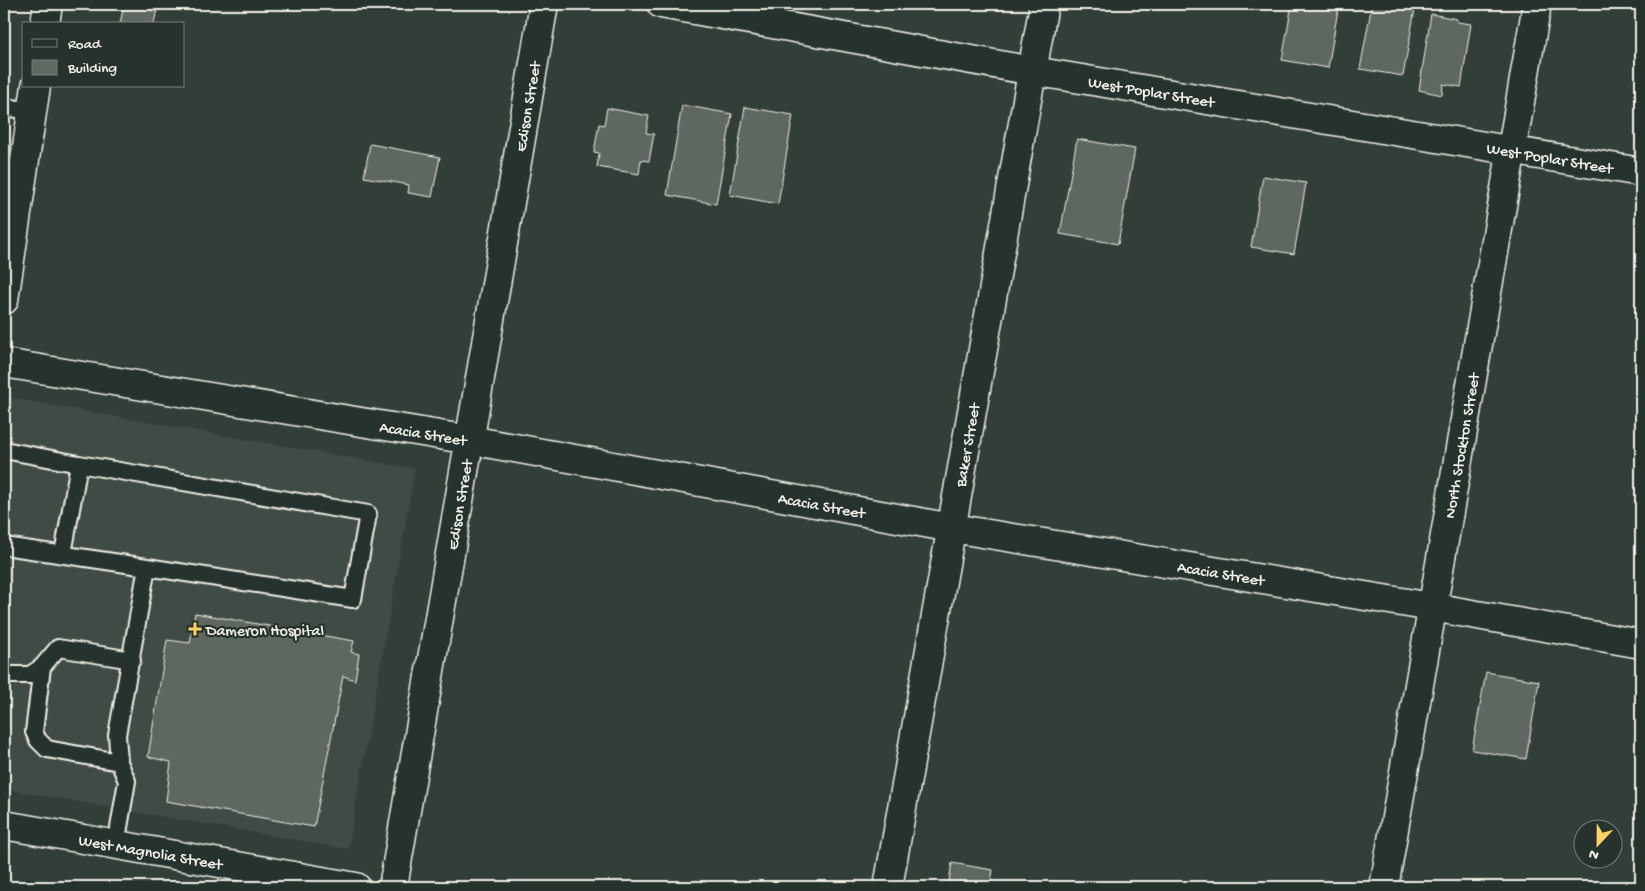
<svg xmlns="http://www.w3.org/2000/svg" width="1645" height="891" viewBox="0 0 1645 891" font-family="'Gochi Hand',sans-serif">
  <rect width="100%" height="100%" fill="#323e38"/>
  <filter id="ink" filterUnits="userSpaceOnUse"><feTurbulence type="fractalNoise" baseFrequency=".02" numOctaves="2"/><feDisplacementMap in="SourceGraphic" scale="10" xChannelSelector="R" yChannelSelector="G"/><feConvolveMatrix kernelMatrix="1 2 1 2 8 2 1 2 1" color-interpolation-filters="sRGB"/></filter>
  <g filter="url(#ink)">
    <path fill="#404b44" d="M4,397L415,469L348,849L4,789Z"/>
    <path fill="#5f6861" stroke="#f4f1e8" d="M124,4H158L154,24H120Z
      M1292,4H1339L1328,68L1282,60Z
      M1372,4H1401L1400,6L1415,9L1403,76L1360,69Z
      M1431,14L1457,19V22L1471,24L1461,87L1443,84L1442,95L1419,90Z
      M682,105L732,114L716,204L667,195Z
      M745,107L793,115L778,204L730,195Z
      M607,108L649,116L646,133L654,134L649,161L641,160L639,174L597,167L599,153L594,152L599,124L604,125Z
      M1077,139L1135,149L1118,244L1060,234Z
      M370,144L440,157L432,197L408,193L409,185L364,177Z
      M1263,176L1306,183L1294,254L1251,247Z
      M195,613L354,641L351,652L359,654L355,680L343,676L314,827L166,801L171,762L148,757L167,640L190,643Z
      M1486,672L1539,681L1526,759L1472,750Z
      M952,863L993,870L990,887H948Z"/>
    <g fill="none" stroke-linecap="round" stroke-linejoin="round">
      <g stroke="#f4f1e8" stroke-width="20">
        <path id="lane" d="M4,107L32,111
          M4,450L79,464L63,554
          M79,464L368,514L353,599L147,567
          M4,546L147,567L117,735L119,762L127,781L116,845
          M42,667L34,732L38,740L47,749L119,762
          M4,675H30L42,667L58,648L132,660"/>
      </g>
      <g stroke="#f4f1e8" stroke-width="31">
        <g id="street">
          <path id="s1" d="M661,4L1033,71L1641,172"/>
          <path d="M45,24L48,4"/>
          <path d="M4,300L36,86"/>
          <path id="s2" d="M4,363L470,440L952,528L1432,607L1641,644"/>
          <path id="s3" d="M4,825L356,887"/>
          <path id="s4" d="M393,887L544,4"/>
          <path id="s5" d="M888,887L1044,4"/>
          <path id="s6" d="M1384,887L1537,4"/>
        </g>
      </g>
      <use href="#lane" stroke="#26332d" stroke-width="16"/>
      <use href="#street" stroke="#26332d" stroke-width="28"/>
    </g>
  </g>
  <path fill="#ffd166" stroke="#26332d" stroke-width="2" d="M192.5 621.5h5v5h5v5h-5v5h-5v-5h-5v-5h5z"/>
  <g text-anchor="middle" stroke-width="4.5" stroke-linejoin="round" paint-order="stroke">
    <g font-size="16" fill="#f4f1e8" stroke="#26332d">
      <text dy="6" stroke="none"><textPath href="#s1" startOffset="498">West Poplar Street</textPath></text>
      <text dy="6" stroke="none"><textPath href="#s4" startOffset="792">Edison Street</textPath></text>
      <text dy="6" stroke="none"><textPath href="#s1" startOffset="902">West Poplar Street</textPath></text>
      <text dy="6" stroke="none"><textPath href="#s2" startOffset="425">Acacia Street</textPath></text>
      <text dy="6" stroke="none"><textPath href="#s6" startOffset="448">North Stockton Street</textPath></text>
      <text dy="6" stroke="none"><textPath href="#s5" startOffset="449">Baker Street</textPath></text>
      <text dy="6" stroke="none"><textPath href="#s2" startOffset="830">Acacia Street</textPath></text>
      <text dy="6" stroke="none"><textPath href="#s4" startOffset="388">Edison Street</textPath></text>
      <text dy="6" stroke="none"><textPath href="#s2" startOffset="1235">Acacia Street</textPath></text>
      <text dy="6" stroke="none"><textPath href="#s3" startOffset="149">West Magnolia Street</textPath></text>
    </g>
    <g font-size="16" fill="#f4f1e8" stroke="#26332d" text-anchor="start">
      <text x="206" y="635">Dameron Hospital</text>
    </g>
  </g>
  <rect width="1645" height="891" fill="none" stroke="#26332d" stroke-width="20"/>
  <rect x="10" y="10" width="1625" height="871" fill="none" stroke="#f4f1e8" stroke-width="2" filter="url(#ink)"/>
  <rect x="22" y="22" width="162" height="65" fill="#26332d" stroke="#787f78"/>
  <rect x="32" y="39" width="25" height="8" fill="#26332d" stroke="#787f78"/>
  <text x="68" y="48" font-size="15" fill="#f4f1e8">Road</text>
  <rect x="32" y="60" width="25" height="15" fill="#5f6861" stroke="#787f78"/>
  <text x="68" y="72" font-size="15" fill="#f4f1e8">Building</text>
  <g transform="translate(1598 844) rotate(202)"><circle r="24" fill="#26332d" stroke="#787f78"/>
  <path d="M0-4L9 19L0 12L-9 19Z" fill="#ffd166"/>
  <text y="-8" font-size="14" font-weight="bold" text-anchor="middle" fill="#f4f1e8">N</text>
  </g>
</svg>
